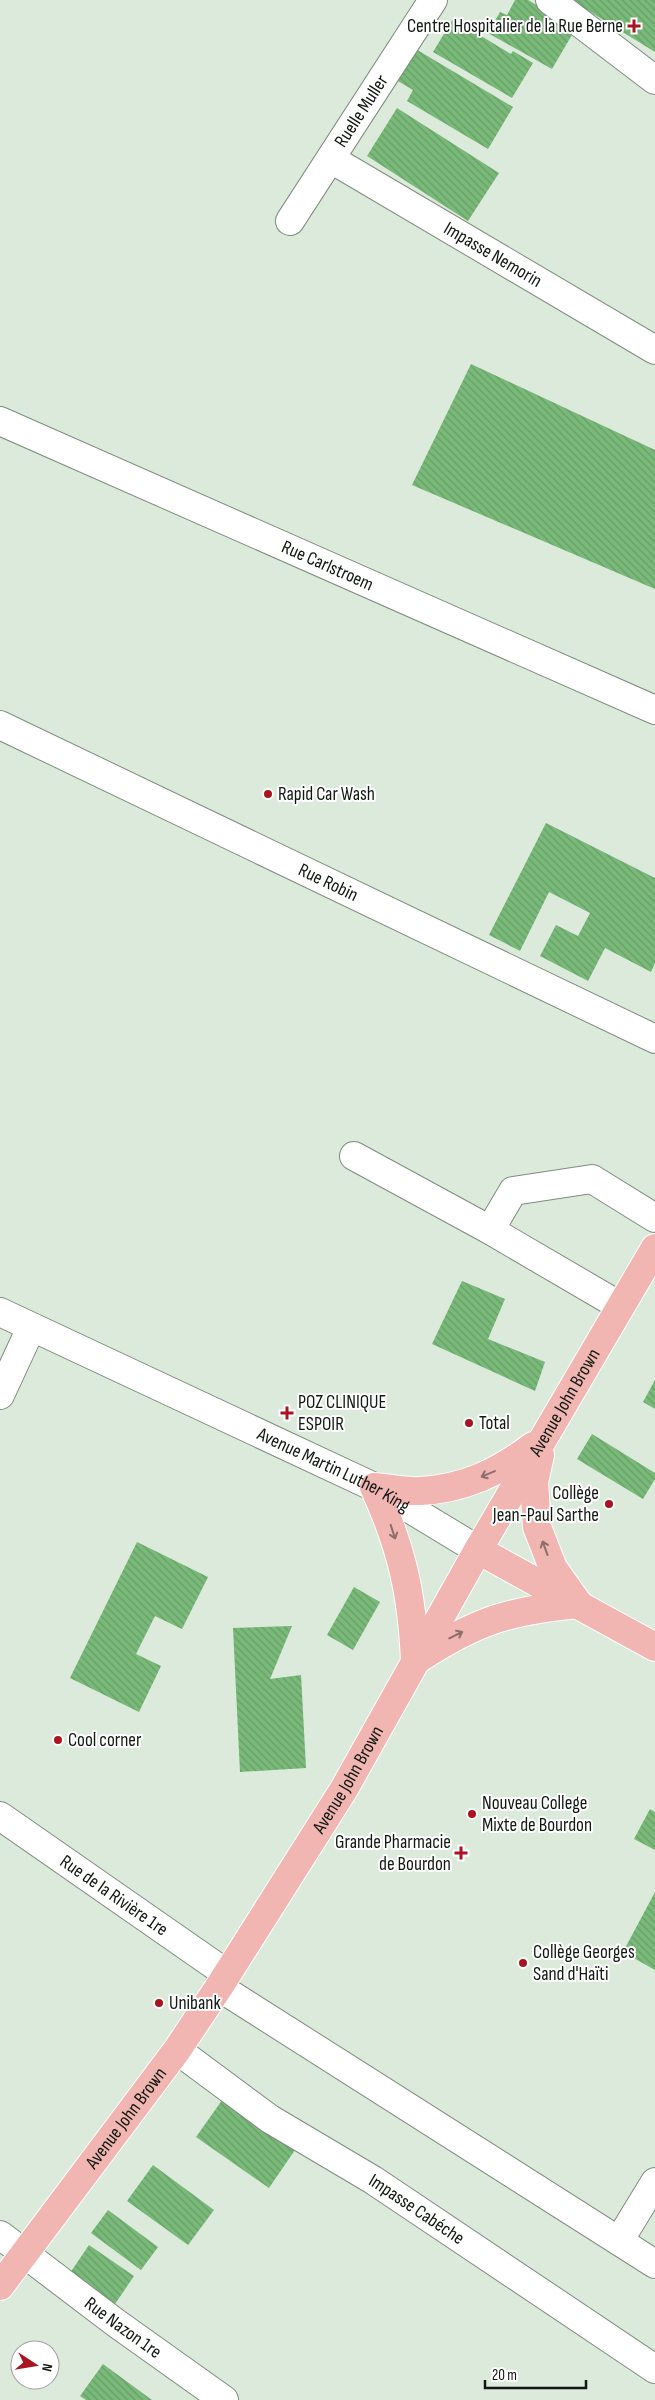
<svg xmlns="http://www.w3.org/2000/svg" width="655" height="2400" font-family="'Sofia Sans Condensed',sans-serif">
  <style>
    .building { fill: url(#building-back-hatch) }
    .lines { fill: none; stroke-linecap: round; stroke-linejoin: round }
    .minor-casing { stroke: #7f8d7f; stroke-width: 30 }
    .major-casing { stroke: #fff; stroke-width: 30 }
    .minor { stroke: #fff; stroke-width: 28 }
    .major { stroke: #f1b5b2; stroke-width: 28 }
    .oneway { stroke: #8c6e6a }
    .poi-dot { fill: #a91322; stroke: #fff; stroke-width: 2 }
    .labels { text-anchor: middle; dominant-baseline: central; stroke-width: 4; stroke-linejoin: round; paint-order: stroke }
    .poi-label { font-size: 19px; fill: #111711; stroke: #fff; text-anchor: start }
    .street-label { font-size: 19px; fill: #111711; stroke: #fff }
  </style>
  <defs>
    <pattern id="building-back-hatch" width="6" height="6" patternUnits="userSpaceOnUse" patternTransform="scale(1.25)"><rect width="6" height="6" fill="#79b979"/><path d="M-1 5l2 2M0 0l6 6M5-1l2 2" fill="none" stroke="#689e68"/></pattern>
  </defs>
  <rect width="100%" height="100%" fill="#dbeada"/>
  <g class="building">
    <path d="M515 0H528L576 28 552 69 488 33 500 12 507 15Z"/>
    <path d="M571 0H655V52Z"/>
    <path d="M453 19 511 54 513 51 533 63 512 98 433 52Z"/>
    <path d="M409 45 513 107 488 149 407 101 413 90 391 77Z"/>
    <path d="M397 108 499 173 468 221 367 156Z"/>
    <path d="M471 364 655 450V589L412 485Z"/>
    <path d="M546 823 655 878V963L651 972 605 948 588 981 540 956 556 925 578 936 590 913 549 892 520 951 489 935Z"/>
    <path d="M462 1281 505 1299 488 1339 545 1362 535 1391 432 1344Z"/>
    <path d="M655 1380V1409L643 1402Z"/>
    <path d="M592 1434 655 1473V1479L643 1499 577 1459Z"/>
    <path d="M137 1542 208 1577 182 1629 155 1616 136 1654 161 1666 139 1712 70 1678Z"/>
    <path d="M354 1587 380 1602 353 1650 327 1635Z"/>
    <path d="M292 1626 270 1679 301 1675 306 1768 240 1772 233 1628Z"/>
    <path d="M650 1809 655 1812V1850L634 1839Z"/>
    <path d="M655 1892V1970L623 1952Z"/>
    <path d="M225 2096 297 2147 269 2188 196 2137Z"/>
    <path d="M153 2165 214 2210 188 2245 127 2201Z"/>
    <path d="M108 2210 158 2247 141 2270 91 2233Z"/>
    <path d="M89 2245 134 2276 115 2304 70 2273Z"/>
    <path d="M103 2364 152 2400H86L80 2396Z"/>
  </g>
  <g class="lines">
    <defs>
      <g id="minor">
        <path d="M550 0 655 80"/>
        <path id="s1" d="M331 159 655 350"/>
        <path id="s2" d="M290 221 433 0"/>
        <path id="s3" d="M0 421 655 710"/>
        <path id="s4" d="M0 725 655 1039"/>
        <path d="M354 1156 490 1230 620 1306"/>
        <path d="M490 1230 513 1191 592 1179 655 1218"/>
        <path id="s5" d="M0 1312 374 1487 478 1550"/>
        <path d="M0 1395 31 1328"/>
        <path id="s6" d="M0 1816 227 1974"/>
        <path d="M219 1987 655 2264"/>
        <path id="s7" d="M177 2050 270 2119 373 2180 655 2369"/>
        <path id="s8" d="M0 2235 116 2323 224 2400"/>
        <path d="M619 2241 655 2182"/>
      </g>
      <g id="major">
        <path d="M540 1455 534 1482 537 1527 553 1568 575 1599"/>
        <path d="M478 1550 655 1647"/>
        <path d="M418 1659C476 1621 510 1610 579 1604"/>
        <path d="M415 1661C412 1593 402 1549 374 1487 389 1488 405 1492 420 1491 464 1489 499 1472 533 1446"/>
        <path id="s9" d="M0 2286 177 2050 219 1987 344 1789 478 1550 655 1248"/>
      </g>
    </defs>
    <use href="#minor" class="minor-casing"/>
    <use href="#major" class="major-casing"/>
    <use href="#minor" class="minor"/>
    <use href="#major" class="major"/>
  </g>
  <defs><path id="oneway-shaft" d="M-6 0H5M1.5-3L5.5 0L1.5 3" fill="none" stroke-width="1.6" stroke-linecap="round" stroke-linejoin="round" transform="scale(1.25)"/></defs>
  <g class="oneway">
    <use href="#oneway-shaft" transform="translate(488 1474) rotate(157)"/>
    <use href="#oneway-shaft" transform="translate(393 1532) rotate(72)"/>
    <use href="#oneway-shaft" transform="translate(545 1548) rotate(-110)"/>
    <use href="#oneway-shaft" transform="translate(456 1635) rotate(-26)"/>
  </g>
  <g class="poi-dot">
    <path d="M631.5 18.5h5v5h5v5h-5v5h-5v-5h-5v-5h5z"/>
    <circle cx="268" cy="794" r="5"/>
    <path d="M284.5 1405.5h5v5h5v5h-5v5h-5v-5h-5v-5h5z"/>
    <circle cx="469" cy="1423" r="5"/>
    <circle cx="609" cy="1504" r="5"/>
    <circle cx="58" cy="1740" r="5"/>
    <circle cx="472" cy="1814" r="5"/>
    <path d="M458.5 1845.5h5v5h5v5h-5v5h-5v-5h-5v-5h5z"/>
    <circle cx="523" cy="1963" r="5"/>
    <circle cx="159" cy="2003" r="5"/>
  </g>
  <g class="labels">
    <g class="poi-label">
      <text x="623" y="26" text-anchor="end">Centre Hospitalier de la Rue Berne</text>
      <text x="278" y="794">Rapid Car Wash</text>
      <text x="298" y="1402">POZ CLINIQUE<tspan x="298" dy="22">ESPOIR</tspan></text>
      <text x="479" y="1423">Total</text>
      <text x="599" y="1493" text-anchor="end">Collège<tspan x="599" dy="22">Jean-Paul Sarthe</tspan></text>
      <text x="68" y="1740">Cool corner</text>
      <text x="482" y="1803">Nouveau College<tspan x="482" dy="22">Mixte de Bourdon</tspan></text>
      <text x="451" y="1842" text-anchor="end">Grande Pharmacie<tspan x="451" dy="22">de Bourdon</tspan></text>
      <text x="533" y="1952">Collège Georges<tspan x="533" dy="22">Sand d'Haïti</tspan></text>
      <text x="169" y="2003">Unibank</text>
    </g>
    <g class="street-label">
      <text stroke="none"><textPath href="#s2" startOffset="131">Ruelle Muller</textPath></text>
      <text stroke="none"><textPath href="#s1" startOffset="188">Impasse Nemorin</textPath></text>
      <text stroke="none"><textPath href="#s3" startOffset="358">Rue Carlstroem</textPath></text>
      <text stroke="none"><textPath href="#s4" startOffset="364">Rue Robin</textPath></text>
      <text stroke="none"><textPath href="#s9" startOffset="1050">Avenue John Brown</textPath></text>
      <text stroke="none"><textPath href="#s5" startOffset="369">Avenue Martin Luther King</textPath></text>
      <text stroke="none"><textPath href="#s9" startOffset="615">Avenue John Brown</textPath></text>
      <text stroke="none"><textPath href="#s6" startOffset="139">Rue de la Rivière 1re</textPath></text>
      <text stroke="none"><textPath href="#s9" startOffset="210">Avenue John Brown</textPath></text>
      <text stroke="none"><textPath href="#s7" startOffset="288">Impasse Cabéche</textPath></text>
      <text stroke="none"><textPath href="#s8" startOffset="154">Rue Nazon 1re</textPath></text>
    </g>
  </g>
  <g transform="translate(35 2365) rotate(102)"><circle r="24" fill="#ffffff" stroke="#a0a2a0"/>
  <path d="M0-4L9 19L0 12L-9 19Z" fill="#a91322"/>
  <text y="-8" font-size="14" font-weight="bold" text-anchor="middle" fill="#111711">N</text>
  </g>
  <path d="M485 2380v8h101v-8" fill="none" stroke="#111711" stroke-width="2.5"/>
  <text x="492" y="2380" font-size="15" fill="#111711" stroke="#ffffff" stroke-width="4" paint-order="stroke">20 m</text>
</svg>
